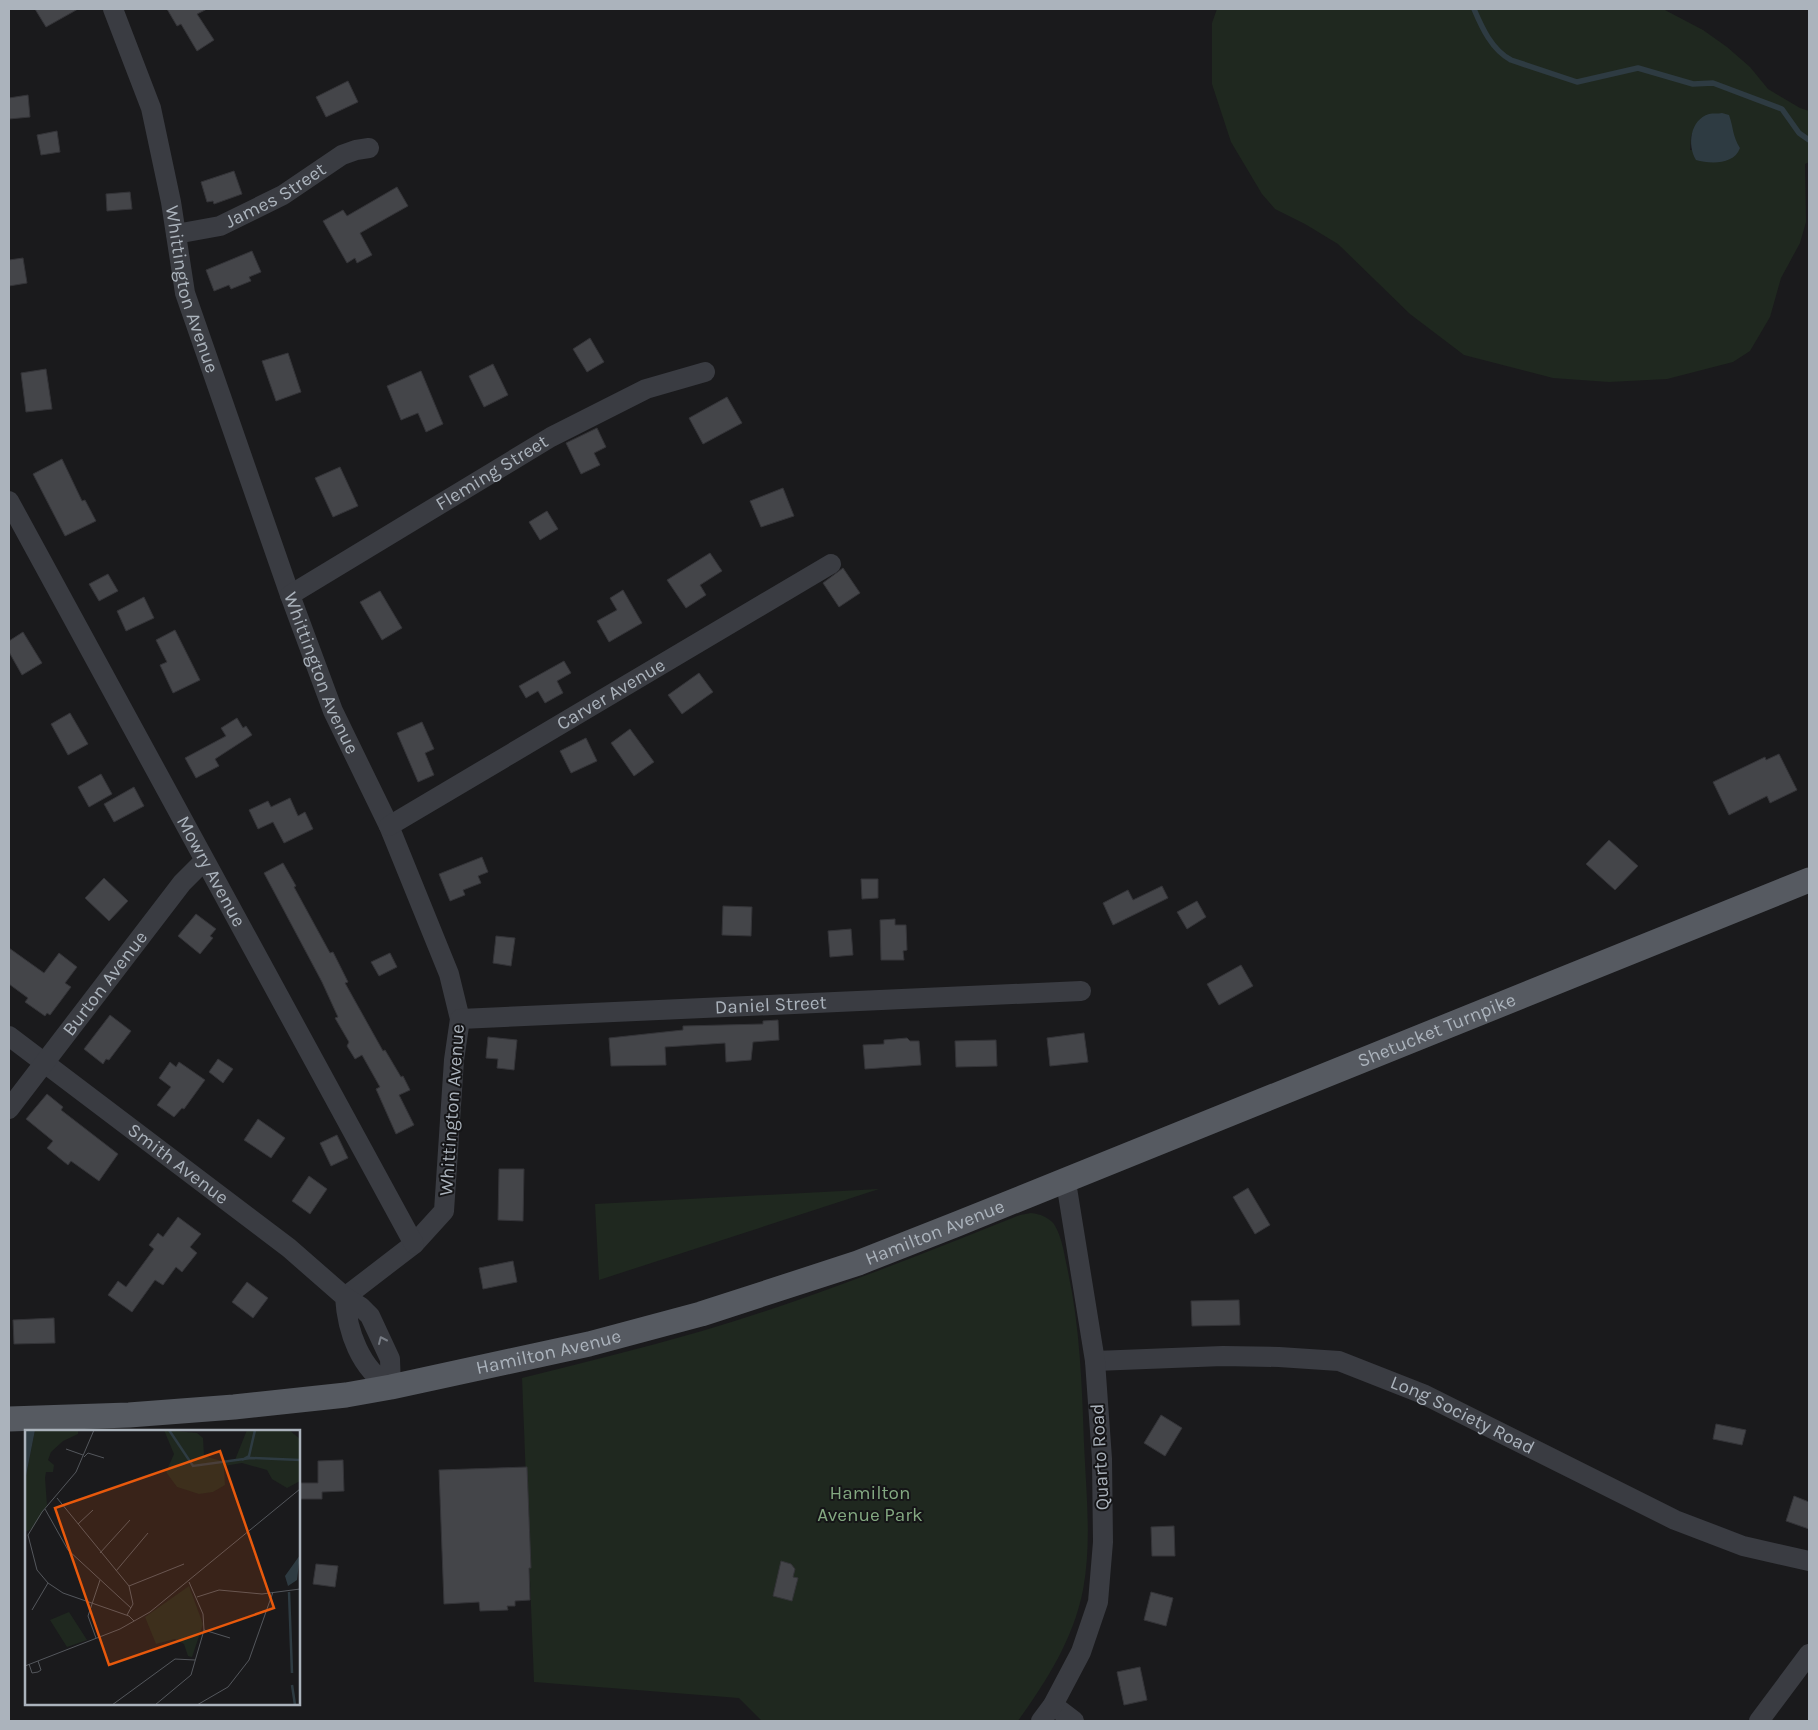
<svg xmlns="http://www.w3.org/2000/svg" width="1818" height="1730" font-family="Karla,sans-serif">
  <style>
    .green { fill: #1f281f; fill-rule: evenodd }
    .water { fill: #2e3b42 }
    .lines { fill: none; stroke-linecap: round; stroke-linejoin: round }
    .stream { stroke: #2e3b42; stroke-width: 5.5 }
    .building { fill: #444549; stroke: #343438 }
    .minor { stroke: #3a3c42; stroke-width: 20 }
    .major { stroke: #565a61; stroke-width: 25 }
    .oneway { stroke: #787d85 }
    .labels { text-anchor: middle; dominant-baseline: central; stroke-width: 4; stroke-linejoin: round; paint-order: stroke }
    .street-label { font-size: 19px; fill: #abb3bc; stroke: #151517 }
    .park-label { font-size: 19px; fill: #83a881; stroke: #151517 }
    .inset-river { fill: none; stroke: #2e3b42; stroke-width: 2.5 }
    .inset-road { fill: none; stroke: #54575c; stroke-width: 1 }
    .view { fill: #e8590c; fill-opacity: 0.15; stroke: #e8590c; stroke-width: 2.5 }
    .inset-edge { fill: none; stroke: #abb3bc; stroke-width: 2.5 }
  </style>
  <rect width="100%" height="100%" fill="#1a1a1c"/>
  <g class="green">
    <path d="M1217 9H1663L1703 30 1727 47 1750 67 1768 89 1800 108 1809 111V162L1805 164 1806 222 1800 243 1781 278 1770 317 1750 351 1733 362 1667 379 1609 382 1553 378 1464 355 1410 314 1338 244 1305 224 1275 209 1262 194 1231 142 1212 84V23ZM1699 122 1732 125V136L1740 148 1690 150 1691 136Z"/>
    <path d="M879 1189 599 1280 595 1204Z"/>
    <path d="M1031 1213C1040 1214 1048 1217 1054 1224 1062 1237 1064 1253 1067 1267 1080 1325 1082 1384 1084 1443 1086 1492 1092 1542 1083 1590 1073 1640 1047 1680 1018 1721H762L739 1698 534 1682 522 1378C582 1363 643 1348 702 1331 810 1299 915 1257 1020 1215Z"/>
  </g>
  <path class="water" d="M1722 113 1729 115C1734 129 1732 135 1740 148 1734 165 1710 164 1696 160 1687 145 1690 120 1709 114 1713 113 1718 114 1722 113Z"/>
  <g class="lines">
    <path class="stream" d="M1474 9C1482 28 1492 50 1511 60L1577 82 1638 68 1693 84 1713 83 1782 109 1799 133 1809 140"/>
  </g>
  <g class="building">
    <path d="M35 9H78L46 27Z"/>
    <path d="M167 9H207L197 14 214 40 197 51 181 24 177 26Z"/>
    <path d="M348 81 358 102 326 117 316 97Z"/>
    <path d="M28 95 30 117 9 119V98Z"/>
    <path d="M57 131 60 152 41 155 37 135Z"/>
    <path d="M234 171 242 194 214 204 213 201 207 202 201 182Z"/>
    <path d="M397 187 408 206 360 233 372 255 357 263 355 258 347 263 323 221 343 210 347 216Z"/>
    <path d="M130 192 132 209 107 211 106 194Z"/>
    <path d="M252 251 261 272 249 277 251 281 231 289 229 285 214 291 206 270Z"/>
    <path d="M23 258 27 283 9 286V260Z"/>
    <path d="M590 338 604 362 587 372 573 349Z"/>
    <path d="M288 353 301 392 276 401 262 361Z"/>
    <path d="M493 364 508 395 484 407 469 376Z"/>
    <path d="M46 369 52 409 26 412 21 373Z"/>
    <path d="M421 371 443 424 426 432 418 413 401 420 387 386Z"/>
    <path d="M727 397 742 423 703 444 689 418Z"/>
    <path d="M597 428 606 447 594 453 600 465 581 474 566 443Z"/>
    <path d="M62 459 82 501 85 500 96 521 65 536 33 474Z"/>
    <path d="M340 467 358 506 333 517 315 478Z"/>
    <path d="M783 488 794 516 761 527 750 501Z"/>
    <path d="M547 511 558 529 540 540 529 522Z"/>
    <path d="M710 553 722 571 700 585 706 595 686 608 667 580Z"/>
    <path d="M843 568 860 593 839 607 823 583Z"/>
    <path d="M108 574 118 591 99 601 89 584Z"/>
    <path d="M623 590 642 623 609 642 597 621 617 610 610 598Z"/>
    <path d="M380 591 402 628 382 640 360 602Z"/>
    <path d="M144 597 154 618 126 631 117 611Z"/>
    <path d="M175 630 200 680 173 693 160 665 167 662 156 640Z"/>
    <path d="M23 632 42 663 22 675 9 652V641Z"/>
    <path d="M564 661 571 673 557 681 563 693 545 703 538 691 526 698 519 686Z"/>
    <path d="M699 673 713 692 682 714 668 695Z"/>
    <path d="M70 713 88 744 68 755 51 724Z"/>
    <path d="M237 718 243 728 246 726 252 735 215 759 219 766 196 778 185 758 226 736 221 728Z"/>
    <path d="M422 722 434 749 425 753 434 775 418 782 397 733Z"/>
    <path d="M630 729 654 762 634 776 611 743Z"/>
    <path d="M586 738 597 761 571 773 560 751Z"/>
    <path d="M1779 754 1797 790 1770 803 1767 796 1729 815 1713 782 1765 757 1766 760Z"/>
    <path d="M101 774 112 794 89 807 78 787Z"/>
    <path d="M134 787 144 806 114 822 104 804Z"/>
    <path d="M290 798 298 816 305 812 313 829 284 843 273 822 258 829 249 810 268 801 271 807Z"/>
    <path d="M1609 840 1638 866 1615 890 1586 864Z"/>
    <path d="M482 857 488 872 478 876 481 883 463 890 465 895 450 901 439 874Z"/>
    <path d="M283 863 296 886 294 887 330 953 333 952 348 982 345 983 383 1051 385 1050 401 1077 403 1076 410 1090 399 1095 414 1125 396 1134 376 1089 380 1087 362 1055 355 1059 347 1046 349 1042 335 1018 338 1017 322 982 264 873Z"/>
    <path d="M104 878 128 901 109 921 85 898Z"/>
    <path d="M861 879H878V898L862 899Z"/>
    <path d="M1162 886 1168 898 1113 925 1103 903 1128 890 1133 900Z"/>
    <path d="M1197 901 1206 917 1187 929 1177 912Z"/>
    <path d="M723 906 752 907 751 936 722 935Z"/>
    <path d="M196 914 216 929 210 936 213 938 200 954 178 936Z"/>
    <path d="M895 919V925H906L907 950 903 951 904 960H881L880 920Z"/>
    <path d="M851 929 853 955 830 957 828 931Z"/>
    <path d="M496 936 515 938 511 966 493 963Z"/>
    <path d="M9 948 44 973 59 953 77 967 65 983 71 987 50 1015 47 1013 45 1016 25 1002 28 998 9 984Z"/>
    <path d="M390 953 397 967 379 976 371 962Z"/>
    <path d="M1241 965 1253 986 1219 1005 1207 984Z"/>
    <path d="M110 1015 131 1031 109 1060 106 1059 103 1064 84 1049Z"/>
    <path d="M778 1020 779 1040 753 1042 751 1060 726 1062 725 1043 665 1047 666 1065 611 1066 609 1038 683 1030V1026L763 1024V1021Z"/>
    <path d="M1084 1033 1088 1062 1050 1066 1047 1038Z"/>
    <path d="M488 1037 517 1040 514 1070 497 1068 498 1059 486 1058Z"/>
    <path d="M907 1038 910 1041H919L921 1065 865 1069 863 1045 884 1044V1040Z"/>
    <path d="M996 1040 997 1066 956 1067 955 1041Z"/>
    <path d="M218 1059 233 1069 223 1083 209 1072Z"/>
    <path d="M170 1062 176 1067 179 1062 205 1080 184 1109 182 1108 174 1117 157 1105 171 1087 159 1078Z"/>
    <path d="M47 1094 63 1107 61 1110 118 1154 99 1181 71 1161 68 1165 47 1148 53 1141 26 1119Z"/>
    <path d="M258 1119 285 1138 271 1158 244 1140Z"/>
    <path d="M337 1135 348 1158 331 1166 320 1143Z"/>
    <path d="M499 1169H524L523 1221 498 1220Z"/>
    <path d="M309 1176 327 1189 310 1214 292 1201Z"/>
    <path d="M1248 1188 1270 1225 1255 1234 1233 1197Z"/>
    <path d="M178 1217 201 1234 190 1247 197 1253 182 1272 176 1267 163 1285 155 1280 132 1312 108 1295 118 1281 126 1287 154 1249 149 1245 158 1233 163 1237Z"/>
    <path d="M513 1261 517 1282 483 1289 479 1268Z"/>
    <path d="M247 1282 268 1298 253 1318 232 1302Z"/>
    <path d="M1239 1300 1240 1325 1192 1326 1191 1301Z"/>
    <path d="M54 1318 55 1343 14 1344 13 1320Z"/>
    <path d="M1161 1415 1182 1428 1165 1456 1144 1443Z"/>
    <path d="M1716 1424 1746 1430 1742 1445 1713 1439Z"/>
    <path d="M343 1460 344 1491 322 1492V1499H299V1483H318V1461Z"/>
    <path d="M527 1467 531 1568H529L530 1600 515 1601V1606H507L508 1610 480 1611 479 1602 444 1604 439 1470Z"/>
    <path d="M1794 1496 1809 1502V1529L1786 1521Z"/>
    <path d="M1174 1526 1175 1556H1152L1151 1527Z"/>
    <path d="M781 1561 791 1564 795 1569 793 1577 798 1578 792 1601 773 1596Z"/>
    <path d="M316 1564 338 1566 335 1587 313 1584Z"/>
    <path d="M1151 1592 1173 1598 1166 1626 1144 1620Z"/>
    <path d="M1140 1667 1147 1700 1124 1705 1117 1672Z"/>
  </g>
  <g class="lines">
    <g class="minor">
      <path id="s1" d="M113 9 151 108 171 202 185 293 290 595 333 711 389 826 449 974 460 1019 454 1060 444 1211 414 1244 345 1297"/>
      <path id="s2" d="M176 234 220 226 283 195 342 155 356 150 369 148"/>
      <path id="s3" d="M9 501 414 1244"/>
      <path id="s4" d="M290 595 551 437 646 389 705 372"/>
      <path id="s5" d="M389 826 831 564"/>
      <path id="s6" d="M460 1019 1081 991"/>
      <path id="s7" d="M9 1036 289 1248 345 1297 361 1307 370 1316 390 1359 391 1387C360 1369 347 1331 345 1297"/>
      <path id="s8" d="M9 1109 182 883 204 861"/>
      <path id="s9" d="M1095 1361 1223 1356 1279 1357 1339 1361 1423 1394 1675 1520 1743 1546 1809 1561"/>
      <path d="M1053 1705 1074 1721"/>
      <path d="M1041 1721 1053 1705 1081 1652 1098 1602 1103 1542 1102 1459 1095 1361 1066 1182"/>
      <path d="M1759 1721 1809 1654"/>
    </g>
    <path class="major" id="s10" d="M9 1419 129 1415 234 1407 346 1395 391 1387 589 1344 701 1314 858 1263 957 1224 1809 880"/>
  </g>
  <defs><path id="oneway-chevron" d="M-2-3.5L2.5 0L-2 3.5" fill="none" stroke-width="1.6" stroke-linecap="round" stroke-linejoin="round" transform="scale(1.25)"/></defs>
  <use class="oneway" href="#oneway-chevron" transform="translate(382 1340) rotate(-114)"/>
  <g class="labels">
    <g class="street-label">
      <text stroke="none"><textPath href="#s2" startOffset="108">James Street</textPath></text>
      <text stroke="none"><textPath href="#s1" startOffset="292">Whittington Avenue</textPath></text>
      <text stroke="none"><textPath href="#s4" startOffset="236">Fleming Street</textPath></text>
      <text stroke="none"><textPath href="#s1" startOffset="698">Whittington Avenue</textPath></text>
      <text stroke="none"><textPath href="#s5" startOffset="258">Carver Avenue</textPath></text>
      <text stroke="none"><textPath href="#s3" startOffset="422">Mowry Avenue</textPath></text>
      <text stroke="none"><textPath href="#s8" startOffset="158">Burton Avenue</textPath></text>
      <text stroke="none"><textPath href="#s6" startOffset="311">Daniel Street</textPath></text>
      <text stroke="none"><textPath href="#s10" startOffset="1491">Shetucket Turnpike</textPath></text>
      <text transform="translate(452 1110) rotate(-86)">Whittington Avenue</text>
      <text stroke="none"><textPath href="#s7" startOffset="212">Smith Avenue</textPath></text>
      <text stroke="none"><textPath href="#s10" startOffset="950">Hamilton Avenue</textPath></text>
      <text stroke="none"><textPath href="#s10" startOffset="545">Hamilton Avenue</textPath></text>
      <text stroke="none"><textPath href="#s9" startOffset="379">Long Society Road</textPath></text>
      <text transform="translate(1100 1457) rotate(-93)">Quarto Road</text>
    </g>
    <g class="park-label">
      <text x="870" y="1493">Hamilton<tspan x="870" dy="22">Avenue Park</tspan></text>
    </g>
  </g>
  <g transform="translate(25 1430)">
    <rect width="275" height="275" fill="#1a1a1c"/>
    <path d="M10 0H53V4L38 11 26 22 23 30 29 35 28 42H21L20 48 22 75 7 99 0 102V51ZM139 0 172 3 178 8 179 26 197 31 210 30 222 0H264L275 9V51L262 58 247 49 242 40 217 33 199 36 200 55 188 62 174 64 152 57 141 42 149 24ZM164 156 178 194 167 227 163 226 159 214 150 209 131 214 120 187ZM44 182 62 210 42 217 25 190Z" fill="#1f281f"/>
    <path d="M0 0H10L0 51ZM275 125 272 150 263 156 260 146Z" fill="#2e3b42"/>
    <path class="inset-river" d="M144 0 168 36 226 28 275 30M217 30 224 26 230 0M264 162 267 243M267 255 270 275"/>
    <path class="inset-road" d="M41 19 58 25M59 27 63 23 79 28M32 68 104 156 108 174 102 185M20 79 43 120 106 178M53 94 68 80M3 105 12 140 23 153 38 163 104 186 109 191M3 105 17 82 51 42 69 0M75 123 105 90M91 141 123 103M104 156 159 134M172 167 194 160 237 164 275 159M7 180 23 153M179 200 205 208M71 208 63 186 75 150M4 234 7 243 13 242 16 240 13 231M0 236 95 199 125 182 275 59M87 275 150 229 170 230M130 275 166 245 179 200 178 184 164 152M172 275 203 257 224 230 248 162"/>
    <path class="view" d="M195 21 249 178 84 235 30 78Z"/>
    <rect width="275" height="275" class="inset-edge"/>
  </g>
  <rect width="1818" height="1730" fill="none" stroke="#abb3bc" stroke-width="20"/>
</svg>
